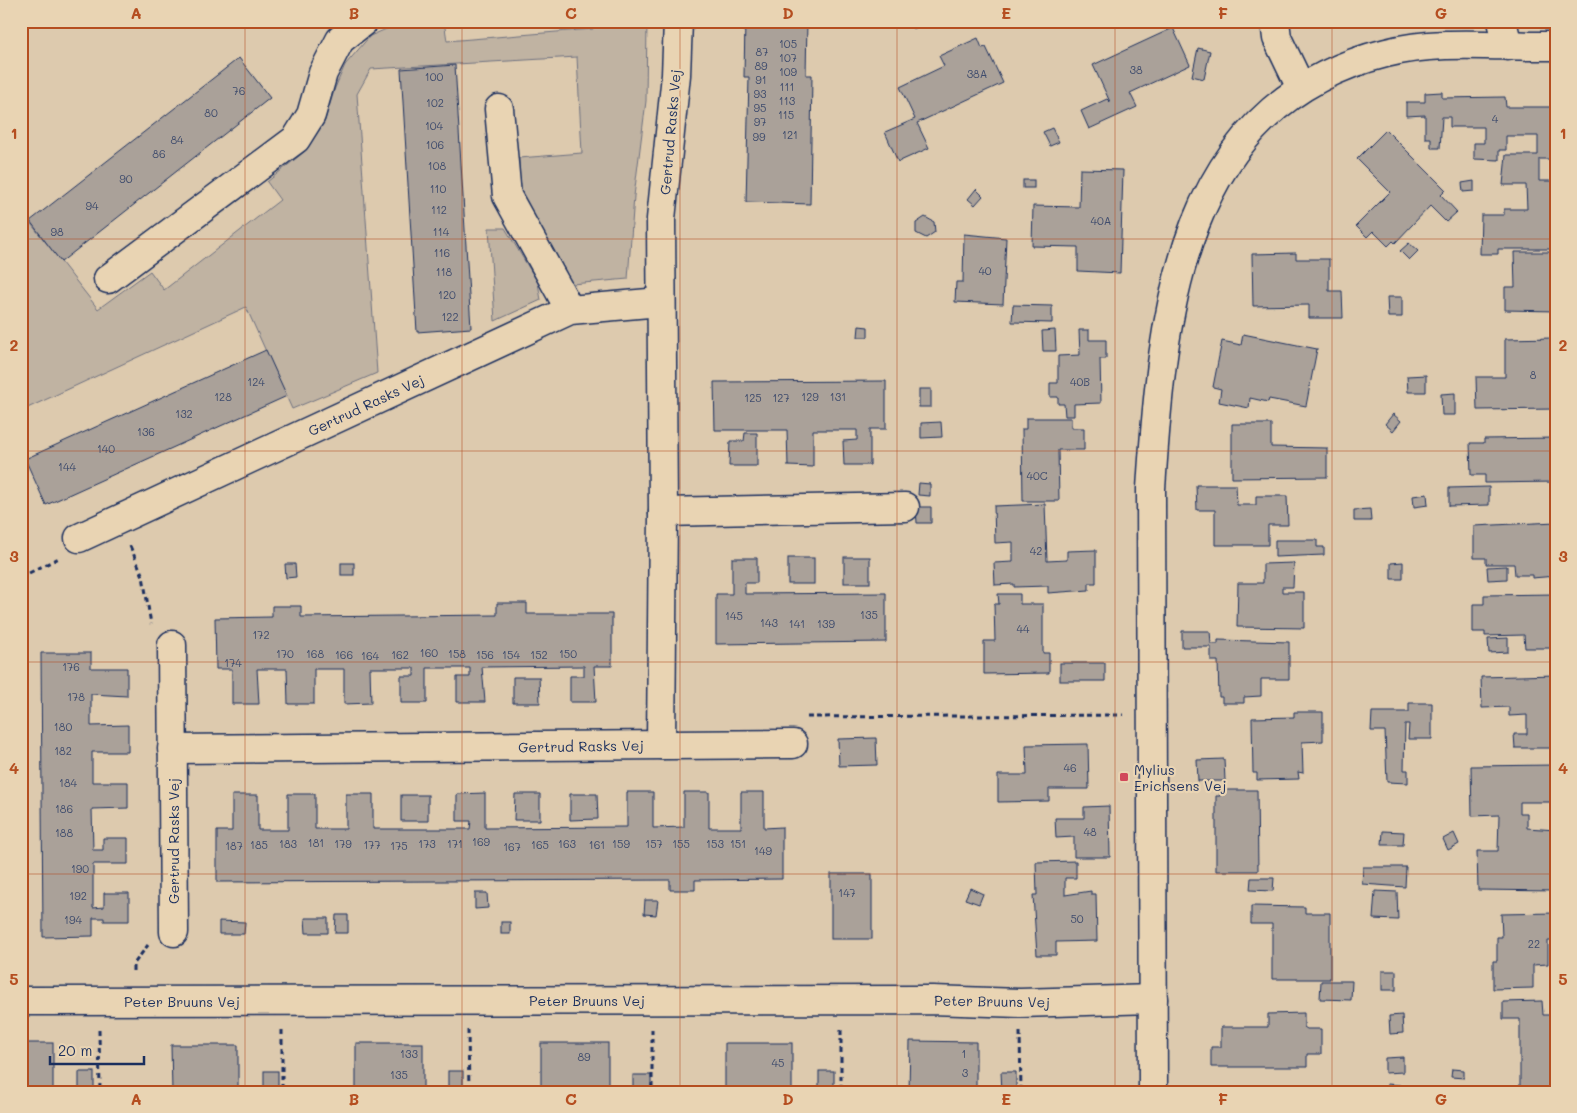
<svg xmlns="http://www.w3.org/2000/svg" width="1577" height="1113" font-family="Mali,sans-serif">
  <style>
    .green { fill: #c0b3a2; stroke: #6e7180 }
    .building { fill: #aaa199; stroke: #1b2f5e }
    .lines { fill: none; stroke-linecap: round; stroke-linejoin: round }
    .minor-casing { stroke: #1b2f5e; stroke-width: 31 }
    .path { stroke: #1b2f5e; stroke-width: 3; stroke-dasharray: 5 4; stroke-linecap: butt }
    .minor { stroke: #e9d4b3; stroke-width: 28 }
    .grid { fill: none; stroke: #b54e20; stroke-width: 1; stroke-opacity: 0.55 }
    .poi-dot { fill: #d1495b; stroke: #e9d4b3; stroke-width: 2 }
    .labels { text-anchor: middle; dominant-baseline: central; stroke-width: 4.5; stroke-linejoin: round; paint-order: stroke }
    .number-label { font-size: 11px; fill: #3f4c6d }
    .street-label { font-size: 14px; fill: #1b2f5e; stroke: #e9d4b3 }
    .poi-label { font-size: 14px; fill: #1b2f5e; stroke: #e9d4b3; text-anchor: start }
    .neatline { fill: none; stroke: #b54e20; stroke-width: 2 }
    .grid-label { font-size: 16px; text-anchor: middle; font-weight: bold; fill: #b54e20 }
  </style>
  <rect width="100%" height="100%" fill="#ddcaae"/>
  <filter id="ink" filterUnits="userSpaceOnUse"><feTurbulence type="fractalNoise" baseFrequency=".02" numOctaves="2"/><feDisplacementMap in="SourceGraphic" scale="10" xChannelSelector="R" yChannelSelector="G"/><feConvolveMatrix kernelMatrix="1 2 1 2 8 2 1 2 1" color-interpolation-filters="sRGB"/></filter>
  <g filter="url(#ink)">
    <g class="green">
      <path d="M405 21H444L447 41 593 29 592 21H647L646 101 634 196 628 279 572 284 520 194 519 158 582 153 577 57 371 69 357 94 377 373 292 409 246 307 21 411V211L98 309 150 271 164 290 280 200 267 182 304 152 324 123 335 88 345 65 370 36Z"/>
      <path d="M489 228H505L538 283 541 300 495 321Z"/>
    </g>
    <g class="building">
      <path d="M745 21H807L806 75H812L810 204 746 202 749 77H744Z"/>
      <path d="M909 21H931L913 29Z"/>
      <path d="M1173 28 1190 65 1130 93 1137 107 1089 129 1081 111 1107 99 1110 102 1093 65Z"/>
      <path d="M978 38 982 48 986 47 1003 83 917 123 929 148 898 162 885 132 915 119 900 87 944 66 939 56Z"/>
      <path d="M1198 48 1210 51 1204 79 1192 76Z"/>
      <path d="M239 58 270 98 61 262 30 221Z"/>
      <path d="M455 65 471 328 417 332 401 69Z"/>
      <path d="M1442 92V98L1505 97 1506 107H1556V159H1539V181H1556V249H1498V254H1480L1481 215H1504V209H1527L1526 185H1503L1506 155H1538V136H1506V150H1499V160L1474 159V143H1484V127H1450V117H1442L1440 148H1431V138H1425V115L1406 116V102H1425V93Z"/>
      <path d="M1052 128 1059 142 1050 146 1043 132Z"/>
      <path d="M1386 130 1446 190 1441 195 1457 212 1446 222 1430 206 1395 243 1393 241 1388 246 1373 231 1367 237 1356 226 1390 192 1357 159Z"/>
      <path d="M1080 169 1123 170 1120 273 1078 271V247L1032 246 1033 206 1079 207Z"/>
      <rect x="1023" y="180" width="11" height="8"/>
      <path d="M1474 181V191L1463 192 1462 183Z"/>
      <path d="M976 189 983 196 975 205 968 199Z"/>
      <path d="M925 217 934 222 935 232 926 238 916 233V223Z"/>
      <path d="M964 234 1006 238 1003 304 955 302 956 282H963Z"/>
      <path d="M1409 243 1418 251 1409 260 1400 251Z"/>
      <path d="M1514 252H1556V311L1505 310V287H1515Z"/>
      <path d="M1296 253V259H1329V291H1342L1343 318H1309V305L1253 306 1252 254Z"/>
      <path d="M1387 297H1402V317H1388Z"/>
      <path d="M1013 305 1052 306V323L1012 322Z"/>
      <path d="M859 326 868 327V337H858Z"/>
      <path d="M1055 330 1056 351H1043L1042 331Z"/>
      <path d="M1079 330H1089V340H1106V359H1100L1101 403 1074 404V416H1065L1064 404H1058V397H1050V383H1058V356L1080 355Z"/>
      <path d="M1243 334 1317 349 1306 406 1269 399 1268 402 1250 398 1249 408 1219 402 1221 389 1213 387 1222 341 1241 345Z"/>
      <path d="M1553 338 1555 409 1477 410 1476 377H1505V339Z"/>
      <path d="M266 350 287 396 46 505 25 459Z"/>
      <path d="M1426 375V392H1408L1407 376Z"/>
      <path d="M886 381V429H870V465H844L843 441 857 440V430H813V467L788 466 787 430H715L714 382Z"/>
      <rect x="919" y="389" width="12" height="18"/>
      <path d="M1455 393V415H1442L1441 394Z"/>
      <path d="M1393 414 1401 421 1393 431 1385 424Z"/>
      <path d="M1026 418H1071V428H1084V450H1058L1059 501H1023L1022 429H1026Z"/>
      <path d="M941 422 942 437 921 438V423Z"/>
      <path d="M1232 424H1271V447L1327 448V477L1232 478Z"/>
      <path d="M745 433H757V466H729L730 441H744Z"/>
      <path d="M1556 438V482L1485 483V475H1471L1470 443H1484V439Z"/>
      <path d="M919 483 930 484V496L918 495Z"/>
      <path d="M1196 485H1236L1237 505H1256V496H1287L1288 525H1268V545H1215V510H1197Z"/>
      <path d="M1489 487V505L1449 506V488Z"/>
      <path d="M1427 494 1428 505 1414 507 1413 496Z"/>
      <path d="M1045 504 1047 561 1067 560V551L1096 550V583H1089V590L1048 593V586L1014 587V584L995 585 994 563 1013 562V542L995 543 994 506Z"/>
      <path d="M916 507H931V523H917Z"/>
      <path d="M1370 509 1371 521H1354V510Z"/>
      <path d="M1556 522V576L1532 578V575H1515L1514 564H1486V558H1474V526Z"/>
      <path d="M1275 540H1317V547H1324V555L1275 557Z"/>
      <rect x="844" y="557" width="26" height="26"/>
      <path d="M732 558H757V583H745V594L886 593V642L716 644V594H732Z"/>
      <rect x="788" y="558" width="26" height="26"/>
      <path d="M1403 562V579H1391V563Z"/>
      <rect x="341" y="563" width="13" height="12"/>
      <path d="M1294 563 1293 587H1282V592H1304V628L1237 627 1238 583H1263V564Z"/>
      <path d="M285 564H295L296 577 286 578Z"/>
      <path d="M1507 566V579L1488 580 1487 567Z"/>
      <path d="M998 594H1020V604H1043V653H1049V673L984 674V641H995L994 604H999Z"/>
      <path d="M1556 594V648H1525L1524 635 1485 636V632H1473V604H1484V595Z"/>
      <path d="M497 603H527V614H612V666H594L596 702H570V676H584V666L482 667 485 702H457V677H470V668H427V703H401V676H414V668H370L371 703 344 704V669H314V704H288L287 669H257L259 704H232V669H216L215 618 272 617V606H301V617L497 615Z"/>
      <path d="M1182 631H1210L1211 644H1218V640L1289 642V679H1261V696L1244 697V703H1222V697H1219L1218 661H1211V647H1182Z"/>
      <path d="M1508 638V652L1489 653 1488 639Z"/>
      <path d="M41 653H91V668H127V696L91 694V726L128 725V752H92V782H128V808L92 809 93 850H103V838H128V864H93V908L104 907V893H129V921H104V918H93V936L43 937Z"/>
      <rect x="1060" y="663" width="45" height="18"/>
      <path d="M1556 675V748H1515L1514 734H1527V715L1509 716V707L1482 708 1481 677Z"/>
      <path d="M513 677H539L540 703H513Z"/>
      <path d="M1409 703H1432V739H1408L1409 724H1405L1404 770H1408V783L1387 782 1385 731H1371L1372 712H1409Z"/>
      <path d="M1294 712H1323V741L1302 742 1303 773 1298 772 1299 779 1257 780V773H1253L1252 718 1294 717Z"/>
      <path d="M876 738 877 765 839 766 838 739Z"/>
      <path d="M1088 744 1089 789H1049V801L998 802V775H1027L1026 745Z"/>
      <path d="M1224 759 1225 781H1198L1197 760Z"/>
      <path d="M1556 765V802H1520V813H1527V828L1556 830V891L1478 890 1477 851H1498L1499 815 1472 816 1471 766Z"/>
      <path d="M1220 790H1257L1258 871H1216V796H1220Z"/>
      <path d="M627 792H653V828L684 827V792H709V828H741V792H764V828L782 827V879L695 880V890H670V880L217 882V831H232V795H258V830H288V794H315V829H346V794H373V829H470L471 821H457V794L485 793V828L627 827Z"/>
      <path d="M515 794H540V820H514Z"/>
      <path d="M570 794H597L598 819 570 820Z"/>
      <rect x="401" y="795" width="27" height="26"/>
      <path d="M1109 806 1110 857H1074V837L1056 838 1055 818H1084V807Z"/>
      <path d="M1383 831 1404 832 1403 845H1382Z"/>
      <path d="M1454 833 1459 844 1448 850 1443 839Z"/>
      <path d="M1076 861V878H1065V895L1091 891V894H1096L1097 941 1056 942V955H1037L1033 895H1037L1036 862Z"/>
      <path d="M1363 867H1406L1405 887 1362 884Z"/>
      <rect x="831" y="874" width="41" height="65"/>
      <path d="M1251 878H1274L1273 891 1250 890Z"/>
      <path d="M970 888 983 894 979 904 965 899Z"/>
      <path d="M1375 891 1397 892 1398 920 1373 919Z"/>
      <path d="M475 893H487L488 908 475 909Z"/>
      <path d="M645 900H658L656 915 644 914Z"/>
      <path d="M1251 906 1305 907V913H1330V979H1272V924H1251Z"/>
      <path d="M1556 913V941H1548V964L1533 965V988L1493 989V961H1497V937H1502L1501 914Z"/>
      <path d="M336 915H348V933H335Z"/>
      <path d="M305 918H328V933H306Z"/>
      <path d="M219 921 245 922 244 934H219Z"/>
      <rect x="501" y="922" width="9" height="12"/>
      <rect x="1382" y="971" width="14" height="19"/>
      <path d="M1321 981H1352L1351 1000 1320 999Z"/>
      <path d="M1542 1001 1543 1015H1556V1090H1520V1019H1503V1002Z"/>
      <path d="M1304 1013V1027L1307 1029H1321V1054H1307V1067H1211V1047H1221V1027H1268V1014Z"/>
      <path d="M1402 1015 1403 1033 1390 1034 1389 1016Z"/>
      <path d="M910 1041 976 1042V1092H909Z"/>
      <rect x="21" y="1043" width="32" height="49"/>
      <rect x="356" y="1043" width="67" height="49"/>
      <rect x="541" y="1043" width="67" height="49"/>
      <rect x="725" y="1043" width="67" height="49"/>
      <path d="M171 1045H238V1092H172Z"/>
      <path d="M1403 1057V1072L1385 1073V1058Z"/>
      <path d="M1452 1069 1464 1070V1078L1451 1077Z"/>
      <rect x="264" y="1071" width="14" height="21"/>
      <rect x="448" y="1071" width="15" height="21"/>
      <rect x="819" y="1071" width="15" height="21"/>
      <rect x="79" y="1072" width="15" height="20"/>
      <path d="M1001 1072H1016V1092H1002Z"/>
      <rect x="633" y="1075" width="18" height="17"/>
      <path d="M1387 1084 1400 1085V1092H1387Z"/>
    </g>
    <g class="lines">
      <defs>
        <g id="minor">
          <path d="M1275 21 1277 38 1301 88"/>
          <path d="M1502 21 1508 46"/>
          <path d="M499 109 507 196 570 310"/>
          <path d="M108 279 296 139 311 115 323 73 340 40 364 21"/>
          <path d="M663 512 905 507"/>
          <path d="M79 538 570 310 660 302"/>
          <path d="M172 645 174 932"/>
          <path d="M661 745 663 512 661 219 676 75 678 21"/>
          <path d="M172 749 793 744"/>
          <path d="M21 1001 932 1000 1020 1003 1153 999"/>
          <path d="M1153 1092 1151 489C1162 312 1180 104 1386 53 1440 39 1500 47 1556 46"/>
        </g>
      </defs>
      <use href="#minor" class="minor-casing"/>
      <g class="path">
        <path d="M130 546 143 576 151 624"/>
        <path d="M21 577 59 558"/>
        <path d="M807 717 1123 715"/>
        <path d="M133 971V965L148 945"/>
        <path d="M652 1029V1092"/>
        <path d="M99 1030 100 1092"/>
        <path d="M282 1030V1092"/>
        <path d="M468 1030 469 1092"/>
        <path d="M841 1030V1092"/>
        <path d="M1020 1032 1021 1092"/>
      </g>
      <use href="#minor" class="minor"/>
    </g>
  </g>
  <path class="grid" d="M245 21V1092M462 21V1092M680 21V1092M897 21V1092M1115 21V1092M1332 21V1092M21 239H1556M21 451H1556M21 662H1556M21 874H1556"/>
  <rect class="poi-dot" x="1119" y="772" width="10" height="10" rx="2.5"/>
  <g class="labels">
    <g class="number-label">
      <text x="788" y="43">105</text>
      <text x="762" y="51">87</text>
      <text x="788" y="57">107</text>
      <text x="761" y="65">89</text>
      <text x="1136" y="69">38</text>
      <text x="788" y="71">109</text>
      <text x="977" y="73">38A</text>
      <text x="434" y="76">100</text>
      <text x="761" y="79">91</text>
      <text x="787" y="86">111</text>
      <text x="239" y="90">76</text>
      <text x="760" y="93">93</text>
      <text x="787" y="100">113</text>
      <text x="435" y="102">102</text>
      <text x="760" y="107">95</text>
      <text x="211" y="112">80</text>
      <text x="786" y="114">115</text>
      <text x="1495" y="118">4</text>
      <text x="760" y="121">97</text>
      <text x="434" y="125">104</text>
      <text x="790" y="134">121</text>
      <text x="759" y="136">99</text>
      <text x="177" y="139">84</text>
      <text x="435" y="144">106</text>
      <text x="159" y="153">86</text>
      <text x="437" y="165">108</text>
      <text x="126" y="178">90</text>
      <text x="438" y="188">110</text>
      <text x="92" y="205">94</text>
      <text x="439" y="209">112</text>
      <text x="1101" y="220">40A</text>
      <text x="57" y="231">98</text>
      <text x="441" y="231">114</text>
      <text x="442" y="252">116</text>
      <text x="985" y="270">40</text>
      <text x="444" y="271">118</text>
      <text x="447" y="294">120</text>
      <text x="450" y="316">122</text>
      <text x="1533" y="374">8</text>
      <text x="256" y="381">124</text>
      <text x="1080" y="381">40B</text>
      <text x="223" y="396">128</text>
      <text x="810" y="396">129</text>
      <text x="838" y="396">131</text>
      <text x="753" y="397">125</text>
      <text x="781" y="397">127</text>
      <text x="184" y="413">132</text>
      <text x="146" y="431">136</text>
      <text x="106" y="448">140</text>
      <text x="67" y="466">144</text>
      <text x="1037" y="475">40C</text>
      <text x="1036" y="550">42</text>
      <text x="869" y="614">135</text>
      <text x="734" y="615">145</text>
      <text x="769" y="622">143</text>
      <text x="797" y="623">141</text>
      <text x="826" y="623">139</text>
      <text x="1023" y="628">44</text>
      <text x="261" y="634">172</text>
      <text x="429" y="652">160</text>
      <text x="285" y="653">170</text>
      <text x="315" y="653">168</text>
      <text x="457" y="653">158</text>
      <text x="568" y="653">150</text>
      <text x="344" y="654">166</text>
      <text x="400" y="654">162</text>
      <text x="485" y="654">156</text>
      <text x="511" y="654">154</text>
      <text x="539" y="654">152</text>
      <text x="370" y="655">164</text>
      <text x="233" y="662">174</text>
      <text x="71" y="666">176</text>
      <text x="76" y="696">178</text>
      <text x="63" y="726">180</text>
      <text x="63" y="750">182</text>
      <text x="1070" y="767">46</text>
      <text x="68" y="782">184</text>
      <text x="64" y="808">186</text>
      <text x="1090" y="831">48</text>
      <text x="64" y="832">188</text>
      <text x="481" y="841">169</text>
      <text x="316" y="842">181</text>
      <text x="288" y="843">183</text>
      <text x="343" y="843">179</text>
      <text x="427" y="843">173</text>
      <text x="455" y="843">171</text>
      <text x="567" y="843">163</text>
      <text x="621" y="843">159</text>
      <text x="654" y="843">157</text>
      <text x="681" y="843">155</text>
      <text x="715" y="843">153</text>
      <text x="738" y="843">151</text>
      <text x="259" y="844">185</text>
      <text x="372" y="844">177</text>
      <text x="540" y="844">165</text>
      <text x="597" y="844">161</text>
      <text x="234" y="845">187</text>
      <text x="399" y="845">175</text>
      <text x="512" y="846">167</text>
      <text x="763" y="850">149</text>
      <text x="80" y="868">190</text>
      <text x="847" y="892">147</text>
      <text x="78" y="895">192</text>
      <text x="1077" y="918">50</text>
      <text x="73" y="919">194</text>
      <text x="1534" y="943">22</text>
      <text x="409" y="1053">133</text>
      <text x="964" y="1053">1</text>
      <text x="584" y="1056">89</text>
      <text x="778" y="1062">45</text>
      <text x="965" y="1072">3</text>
      <text x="399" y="1074">135</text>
    </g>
    <g class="street-label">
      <text transform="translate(670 132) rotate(-85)">Gertrud Rasks Vej</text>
      <text transform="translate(366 405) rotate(-25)">Gertrud Rasks Vej</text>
      <text transform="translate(581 746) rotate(-1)">Gertrud Rasks Vej</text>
      <text transform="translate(173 841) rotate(-90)">Gertrud Rasks Vej</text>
      <text x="587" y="1000">Peter Bruuns Vej</text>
      <text x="182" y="1001">Peter Bruuns Vej</text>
      <text transform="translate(992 1001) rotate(1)">Peter Bruuns Vej</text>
    </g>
    <g class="poi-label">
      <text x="1134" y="769">Mylius<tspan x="1134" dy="16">Erichsens Vej</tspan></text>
    </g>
  </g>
  <rect width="1577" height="1113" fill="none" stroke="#e9d4b3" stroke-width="55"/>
  <path d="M50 1056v8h94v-8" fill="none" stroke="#1b2f5e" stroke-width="2.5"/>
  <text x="58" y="1056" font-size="15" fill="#1b2f5e" stroke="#e9d4b3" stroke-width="4" paint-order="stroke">20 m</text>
  <rect x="28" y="28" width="1522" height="1058" class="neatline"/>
  <g class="grid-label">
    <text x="136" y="19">A</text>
    <text x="354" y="19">B</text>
    <text x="571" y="19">C</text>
    <text x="788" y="19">D</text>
    <text x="1006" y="19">E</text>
    <text x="1223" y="19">F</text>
    <text x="1441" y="19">G</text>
    <text x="14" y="139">1</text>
    <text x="1563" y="139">1</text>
    <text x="14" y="351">2</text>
    <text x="1563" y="351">2</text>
    <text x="14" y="562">3</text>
    <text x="1563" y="562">3</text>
    <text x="14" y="774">4</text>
    <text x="1563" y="774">4</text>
    <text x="14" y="985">5</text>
    <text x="1563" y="985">5</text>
    <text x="136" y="1105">A</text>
    <text x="354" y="1105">B</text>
    <text x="571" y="1105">C</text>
    <text x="788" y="1105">D</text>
    <text x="1006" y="1105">E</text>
    <text x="1223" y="1105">F</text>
    <text x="1441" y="1105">G</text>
  </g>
</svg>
